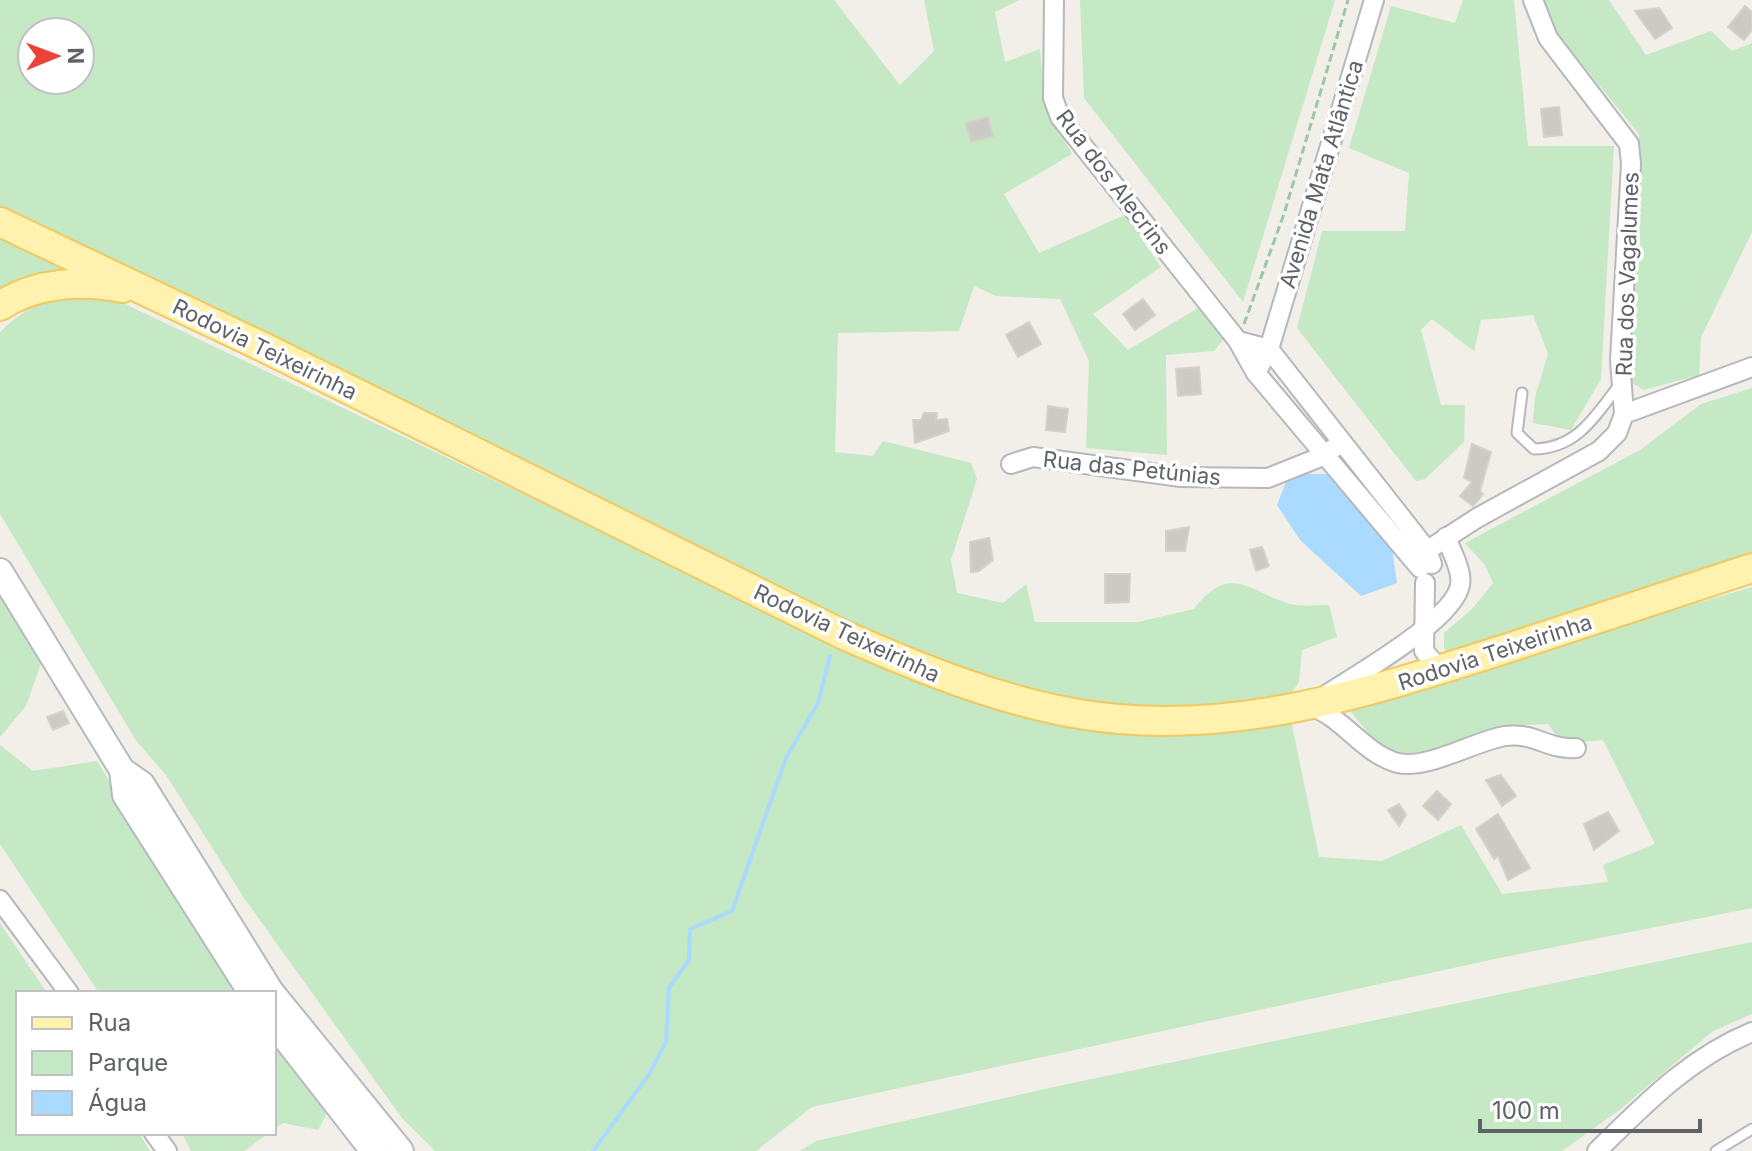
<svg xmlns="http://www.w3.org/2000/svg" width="1752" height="1151" font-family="Inter,sans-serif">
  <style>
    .green { fill: #c5e8c5; fill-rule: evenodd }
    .water { fill: #aadaff }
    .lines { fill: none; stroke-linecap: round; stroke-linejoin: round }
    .stream { stroke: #aadaff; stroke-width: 4 }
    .building { fill: #cccac5; stroke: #d6d1c6; stroke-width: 2 }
    .service-casing { stroke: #b5b8bc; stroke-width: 13 }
    .minor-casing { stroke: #b5b8bc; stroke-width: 22 }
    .secondary-casing { stroke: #b6babf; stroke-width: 28 }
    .primary-casing { stroke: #f2c960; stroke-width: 32 }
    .path { stroke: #9cc7a9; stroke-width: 3; stroke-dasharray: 8 4; stroke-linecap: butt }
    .service { stroke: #fff; stroke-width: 9 }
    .minor { stroke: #fff; stroke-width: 18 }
    .secondary { stroke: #fff; stroke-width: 24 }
    .primary { stroke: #fff2af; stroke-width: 28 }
    .labels { text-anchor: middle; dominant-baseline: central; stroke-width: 7; stroke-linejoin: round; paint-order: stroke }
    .street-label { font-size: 22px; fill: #5f6368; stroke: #fff }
  </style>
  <rect width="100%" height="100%" fill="#f1efe8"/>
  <g class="green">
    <path d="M0 0H834L900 85 934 51 924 0H1019L995 12 1005 62 1040 49 1045 105 1072 154 1004 194 1039 253 1125 215 1161 267 1093 314 1128 350 1198 308 1223 340 1214 351 1166 355 1167 455 1086 448 1089 361 1060 299 996 296 974 286 959 331 838 333 835 452 873 456 883 441 971 463 977 479 951 560 957 593 1003 603 1026 584 1035 622H1138L1194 609C1231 561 1250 593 1290 604 1302 607 1317 605 1329 605L1337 637 1302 650 1299 682 1288 698C1221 703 1147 715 1080 702 1002 687 926 655 854 624L0 207ZM32 32H80V80H32Z"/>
    <path d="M1080 0H1335L1243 302 1084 98Z"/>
    <path d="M1463 0H1514L1528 146H1614L1601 379 1571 430 1533 423 1535 397 1548 354 1533 315 1481 320 1474 351 1432 319 1421 330 1441 405H1465L1464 442 1425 479 1416 481 1297 328 1322 231H1405L1409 173 1349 148 1391 6 1455 23Z"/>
    <path d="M1539 0H1609L1646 55 1711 31 1732 51 1752 43V232L1701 337 1699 375 1644 390 1631 382 1639 134 1540 13Z"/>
    <path d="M0 232 80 270 50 272 0 288Z"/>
    <path d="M102 293 833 642 1020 709 1291 720 1319 857 1382 861 1461 825 1502 894 1608 882 1603 865 1655 844 1603 740 1562 744 1548 724 1513 726 1414 756 1378 745 1347 707 1752 587V908L1504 957 812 1107 756 1151H435L402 1118 244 898 166 775 137 742 0 514V332C34 299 58 297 102 293Z"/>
    <path d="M1752 388V555L1449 656 1444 648V633L1472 609 1493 583 1485 565 1465 543 1640 450 1701 404Z"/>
    <path d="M0 592 42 661 26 706 0 737Z"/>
    <path d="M0 745 33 771 97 761 241 993H99L0 844Z"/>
    <path d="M0 923 47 993H18V1133H139L150 1151H0Z"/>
    <path d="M1752 942V1014L1713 1031 1618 1111 1562 1151H800L816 1141 1058 1086Z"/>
    <path d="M274 1038 328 1111 318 1130 283 1123 274 1129Z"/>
    <path d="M182 1133H269L244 1151H191Z"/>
  </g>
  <path class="water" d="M1289 474H1328L1391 542 1397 583 1361 596 1300 540 1277 505Z"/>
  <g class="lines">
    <path class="stream" d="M593 1151 648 1076 666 1042 669 988 689 960 690 929 732 911 786 758 818 703 830 656"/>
  </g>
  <g class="building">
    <path d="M1745 6 1752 12V30L1744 40 1728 27Z"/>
    <path d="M1659 8 1672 28 1655 39 1635 11Z"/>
    <path d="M1559 107 1562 135 1544 137 1541 109Z"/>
    <path d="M988 117 993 136 971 142 966 123Z"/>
    <path d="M1143 299 1155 315 1135 330 1123 314Z"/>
    <path d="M1029 322 1041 344 1018 357 1006 335Z"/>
    <path d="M1199 367 1201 394 1178 396 1176 369Z"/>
    <path d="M1048 406 1068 409 1065 432 1046 430Z"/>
    <path d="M924 413H937L936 420 947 419 949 431 915 443 913 420H921Z"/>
    <path d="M1472 444 1491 452 1480 491 1483 494 1473 506 1460 496 1472 482 1464 478Z"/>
    <path d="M1189 527 1185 551H1166V531Z"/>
    <path d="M989 538 993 560 979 571 971 572 970 542Z"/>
    <path d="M1262 547 1269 566 1256 571 1250 550Z"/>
    <path d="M1105 574H1130L1129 602 1105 603Z"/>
    <path d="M63 711 69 723 53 730 47 717Z"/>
    <path d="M1501 775 1516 796 1502 806 1486 780Z"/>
    <path d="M1437 791 1451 804 1438 820 1423 806Z"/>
    <path d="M1399 804 1406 815 1399 826 1388 810Z"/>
    <path d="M1608 812 1619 831 1594 850 1584 824Z"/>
    <path d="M1498 814 1530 868 1508 880 1498 856 1494 859 1476 829Z"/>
  </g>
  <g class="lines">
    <defs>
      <g id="service">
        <path d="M1522 393 1517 433 1534 449C1578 448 1595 416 1620 384"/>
        <path d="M1716 1151 1752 1129"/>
      </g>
      <g id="minor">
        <path d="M1054 0 1053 98 1060 117 1238 341 1256 373 1420 568"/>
        <path d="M1238 341 1269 349 1427 550 1432 564"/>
        <path d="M1256 373 1269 349 1374 0"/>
        <path d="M1624 414 1752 367"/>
        <path d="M1011 464 1033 457 1181 477 1268 478 1323 456 1341 443"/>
        <path d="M1414 559 1477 518 1599 451 1617 433 1624 414 1620 360 1631 164 1629 144 1548 38 1533 0"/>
        <path d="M1425 583 1424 651 1440 670"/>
        <path d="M1326 695C1356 675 1454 620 1460 585 1463 571 1451 551 1446 537"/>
        <path d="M1311 706C1345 719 1364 754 1398 763 1427 770 1475 741 1505 736 1535 732 1547 750 1576 748"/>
        <path d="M0 900 69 993"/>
        <path d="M154 1133 167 1151"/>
        <path d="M1597 1151C1645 1104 1689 1058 1752 1032"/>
      </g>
      <g id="secondary">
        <path d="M0 571 122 770 142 784 272 993"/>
        <path d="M122 770 125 795 251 993"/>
        <path d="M274 995 401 1151"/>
        <path d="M274 1024 373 1151"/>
      </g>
      <g id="primary">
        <path d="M0 222 263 347 844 635C919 668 997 700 1079 714 1226 739 1367 693 1505 649 1587 622 1670 595 1752 568"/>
        <path d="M0 306C36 282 82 280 123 288"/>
      </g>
    </defs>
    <use href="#service" class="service-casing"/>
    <use href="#minor" class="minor-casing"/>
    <use href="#secondary" class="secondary-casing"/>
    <use href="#primary" class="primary-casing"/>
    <path class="path" d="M1244 324 1284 214 1348 0"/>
    <use href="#service" class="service"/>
    <use href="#minor" class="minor"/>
    <use href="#secondary" class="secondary"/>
    <use href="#primary" class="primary"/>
  </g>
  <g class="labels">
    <g class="street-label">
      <text transform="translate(1321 174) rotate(-73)">Avenida Mata Atlântica</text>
      <text transform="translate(1114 182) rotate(53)">Rua dos Alecrins</text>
      <text transform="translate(1627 274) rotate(-88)">Rua dos Vagalumes</text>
      <text transform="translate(265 349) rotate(26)">Rodovia Teixeirinha</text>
      <text transform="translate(1132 468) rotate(6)">Rua das Petúnias</text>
      <text transform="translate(847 633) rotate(25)">Rodovia Teixeirinha</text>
      <text transform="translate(1495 652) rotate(-18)">Rodovia Teixeirinha</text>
    </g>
  </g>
  <rect x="16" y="991" width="260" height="144" fill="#ffffff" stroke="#bfc1c3" stroke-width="2"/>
  <rect x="32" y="1017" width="40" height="12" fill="#fff2af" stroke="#bfc1c3" stroke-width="2"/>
  <text x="88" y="1031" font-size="24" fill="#5f6368">Rua</text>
  <rect x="32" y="1051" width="40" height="24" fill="#c5e8c5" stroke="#bfc1c3" stroke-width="2"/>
  <text x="88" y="1071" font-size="24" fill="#5f6368">Parque</text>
  <rect x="32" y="1091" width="40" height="24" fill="#aadaff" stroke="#bfc1c3" stroke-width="2"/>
  <text x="88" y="1111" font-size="24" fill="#5f6368">Água</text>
  <g transform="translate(56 56) rotate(89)"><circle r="38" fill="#ffffff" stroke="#bfc1c3" stroke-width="2"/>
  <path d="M0-6L14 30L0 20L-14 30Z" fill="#ea4335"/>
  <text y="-12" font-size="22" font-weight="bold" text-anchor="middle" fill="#5f6368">N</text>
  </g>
  <path d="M1480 1119v12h220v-12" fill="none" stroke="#5f6368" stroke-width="4"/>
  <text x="1492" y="1119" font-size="24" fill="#5f6368" stroke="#ffffff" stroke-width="6" paint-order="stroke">100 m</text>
</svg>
